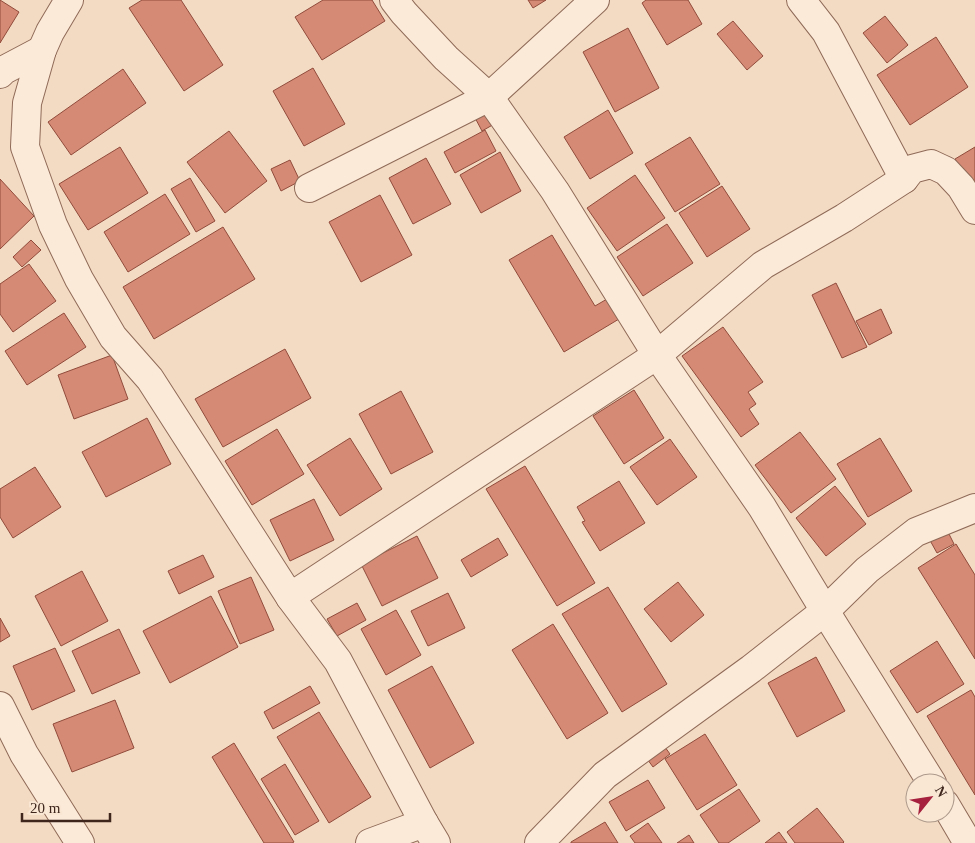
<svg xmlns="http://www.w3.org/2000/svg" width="975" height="843" font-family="'Times New Roman',serif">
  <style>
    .building { fill: #d58a75; stroke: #914b3b }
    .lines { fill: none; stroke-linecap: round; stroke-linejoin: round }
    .minor-casing { stroke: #8f6a58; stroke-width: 30 }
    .minor { stroke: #fcead8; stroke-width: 28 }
  </style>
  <rect width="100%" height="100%" fill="#f3dbc3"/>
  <g class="building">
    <path d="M0 0 19 12 0 43Z"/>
    <path d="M142 0H181L223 65 184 91 129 8Z"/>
    <path d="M323 0H372L385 21 322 60 295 17Z"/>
    <path d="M528 0H546L533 8Z"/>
    <path d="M646 0H688L702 24 667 45 642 3Z"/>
    <path d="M885 16 908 45 887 63 863 33Z"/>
    <path d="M733 21 763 56 747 70 717 34Z"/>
    <path d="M628 28 659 88 615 112 583 52Z"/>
    <path d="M936 37 968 87 910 125 877 75Z"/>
    <path d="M313 68 345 124 304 146 273 91Z"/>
    <path d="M123 69 146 103 71 155 48 122Z"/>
    <path d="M486 104 496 123 482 131 472 112Z"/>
    <path d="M608 110 633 153 590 179 564 137Z"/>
    <path d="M485 130 496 151 455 173 444 152Z"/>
    <path d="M229 131 267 181 225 213 187 162Z"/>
    <path d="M690 137 720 184 675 212 645 164Z"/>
    <path d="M120 147 148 193 88 230 59 184Z"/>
    <path d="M975 147V192L955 159Z"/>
    <path d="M500 152 521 191 481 213 460 175Z"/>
    <path d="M426 158 451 204 413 224 389 178Z"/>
    <path d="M290 160 300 181 281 191 271 169Z"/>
    <path d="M635 175 665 218 617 251 587 208Z"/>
    <path d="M190 178 215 221 196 232 171 189Z"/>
    <path d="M0 179 34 216 0 249Z"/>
    <path d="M722 186 750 229 707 257 679 213Z"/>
    <path d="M165 194 190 234 128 272 104 232Z"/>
    <path d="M380 195 412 255 361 282 329 222Z"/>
    <path d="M667 224 693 263 643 296 617 257Z"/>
    <path d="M223 227 255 279 154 339 123 287Z"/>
    <path d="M552 235 595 306 607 299 619 319 564 352 509 260Z"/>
    <path d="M31 240 41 250 22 267 13 257Z"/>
    <path d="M29 264 56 301 13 332 0 314V284Z"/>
    <path d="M836 283 867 347 842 358 812 295Z"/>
    <path d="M881 309 892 333 869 345 856 321Z"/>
    <path d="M64 313 86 347 27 385 5 351Z"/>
    <path d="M723 327 763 382 748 392 756 404 749 409 759 424 741 437 682 356Z"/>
    <path d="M285 349 311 398 223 447 195 399Z"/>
    <path d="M112 355 128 399 74 419 58 375Z"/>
    <path d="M634 390 664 438 624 464 593 416Z"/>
    <path d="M401 391 433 452 391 474 359 414Z"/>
    <path d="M147 418 171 464 106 497 82 452Z"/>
    <path d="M277 429 304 474 252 505 225 461Z"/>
    <path d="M800 432 836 479 791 513 755 465Z"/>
    <path d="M350 438 382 489 340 516 307 465Z"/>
    <path d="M880 438 912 491 868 517 837 464Z"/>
    <path d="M670 439 697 477 657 505 630 467Z"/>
    <path d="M525 466 595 583 557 606 486 489Z"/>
    <path d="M35 467 61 507 13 538 0 517V489Z"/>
    <path d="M619 481 645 523 600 551 582 522 585 521 577 507Z"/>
    <path d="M835 486 866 524 826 556 796 518Z"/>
    <path d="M314 499 334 540 290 561 270 520Z"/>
    <path d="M945 526 954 544 937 553 927 535Z"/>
    <path d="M417 536 438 578 382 606 361 564Z"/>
    <path d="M498 538 508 555 471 577 461 560Z"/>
    <path d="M956 544 975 575V659L918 568Z"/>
    <path d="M203 555 214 577 179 594 168 571Z"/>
    <path d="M82 571 108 621 61 646 35 596Z"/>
    <path d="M251 577 274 630 240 644 218 591Z"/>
    <path d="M678 582 704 615 671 642 644 609Z"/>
    <path d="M608 587 667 684 622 712 562 614Z"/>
    <path d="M448 593 465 628 428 646 411 611Z"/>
    <path d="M211 596 238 647 170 683 143 631Z"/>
    <path d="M357 603 366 620 337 636 327 619Z"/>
    <path d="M396 610 421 655 386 675 361 629Z"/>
    <path d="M0 618 10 636 0 642Z"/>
    <path d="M553 624 608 713 567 739 512 650Z"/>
    <path d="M119 629 140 673 92 694 72 651Z"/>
    <path d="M937 641 964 684 917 713 890 671Z"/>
    <path d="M55 648 75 691 32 710 13 666Z"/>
    <path d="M816 657 845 711 797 737 768 683Z"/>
    <path d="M432 666 474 743 430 768 388 690Z"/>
    <path d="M310 686 320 703 273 729 264 712Z"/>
    <path d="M971 690 975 697V795L927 716Z"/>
    <path d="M115 700 134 748 72 772 53 724Z"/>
    <path d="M319 712 371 797 329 823 277 737Z"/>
    <path d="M705 734 737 785 697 810 665 759Z"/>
    <path d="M234 743 294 842 292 843H264L212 757Z"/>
    <path d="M662 743 670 754 653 767 645 756Z"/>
    <path d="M285 764 319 821 295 835 261 779Z"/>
    <path d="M648 780 665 808 626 831 609 802Z"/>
    <path d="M739 789 760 821 728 843H719L700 815Z"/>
    <path d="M817 808 844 842 843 843H795L787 832Z"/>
    <path d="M605 822 618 843H571V842Z"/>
    <path d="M648 823 662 843H635L630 836Z"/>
    <path d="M779 832 787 843H765Z"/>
    <path d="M689 835 694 843H677Z"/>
  </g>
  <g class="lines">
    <defs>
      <g id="minor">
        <path d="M69 0 50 32 42 50 27 103 25 147 53 225 79 279 113 337 150 379 290 597 338 661 424 823 436 843"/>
        <path d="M394 0 404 13 446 58 489 97 555 191 657 355 762 507 825 611 932 783"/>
        <path d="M801 0 826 32 904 179"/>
        <path d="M0 74 4 70 42 50"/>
        <path d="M309 188 489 97 595 0"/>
        <path d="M290 597 657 355 763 265 844 218 904 179 912 169 931 164 946 171 961 187 975 210"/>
        <path d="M0 706 24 754 80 843"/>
        <path d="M945 804 968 843"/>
        <path d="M370 843 424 823"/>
        <path d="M539 843 605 775 751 669 825 611 867 570 916 532 975 508"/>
      </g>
    </defs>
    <use href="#minor" class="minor-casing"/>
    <use href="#minor" class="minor"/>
  </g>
  <g transform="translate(930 798) rotate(60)"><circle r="24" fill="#f9e7d4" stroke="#ae9a8b"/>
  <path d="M0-4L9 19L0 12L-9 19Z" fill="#a5213d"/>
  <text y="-8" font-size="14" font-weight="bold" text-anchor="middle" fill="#3e261d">N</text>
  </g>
  <path d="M22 813v8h88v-8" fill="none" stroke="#3e261d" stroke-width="2.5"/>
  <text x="30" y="813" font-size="15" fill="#3e261d" stroke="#f9e7d4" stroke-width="4" paint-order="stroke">20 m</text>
</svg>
